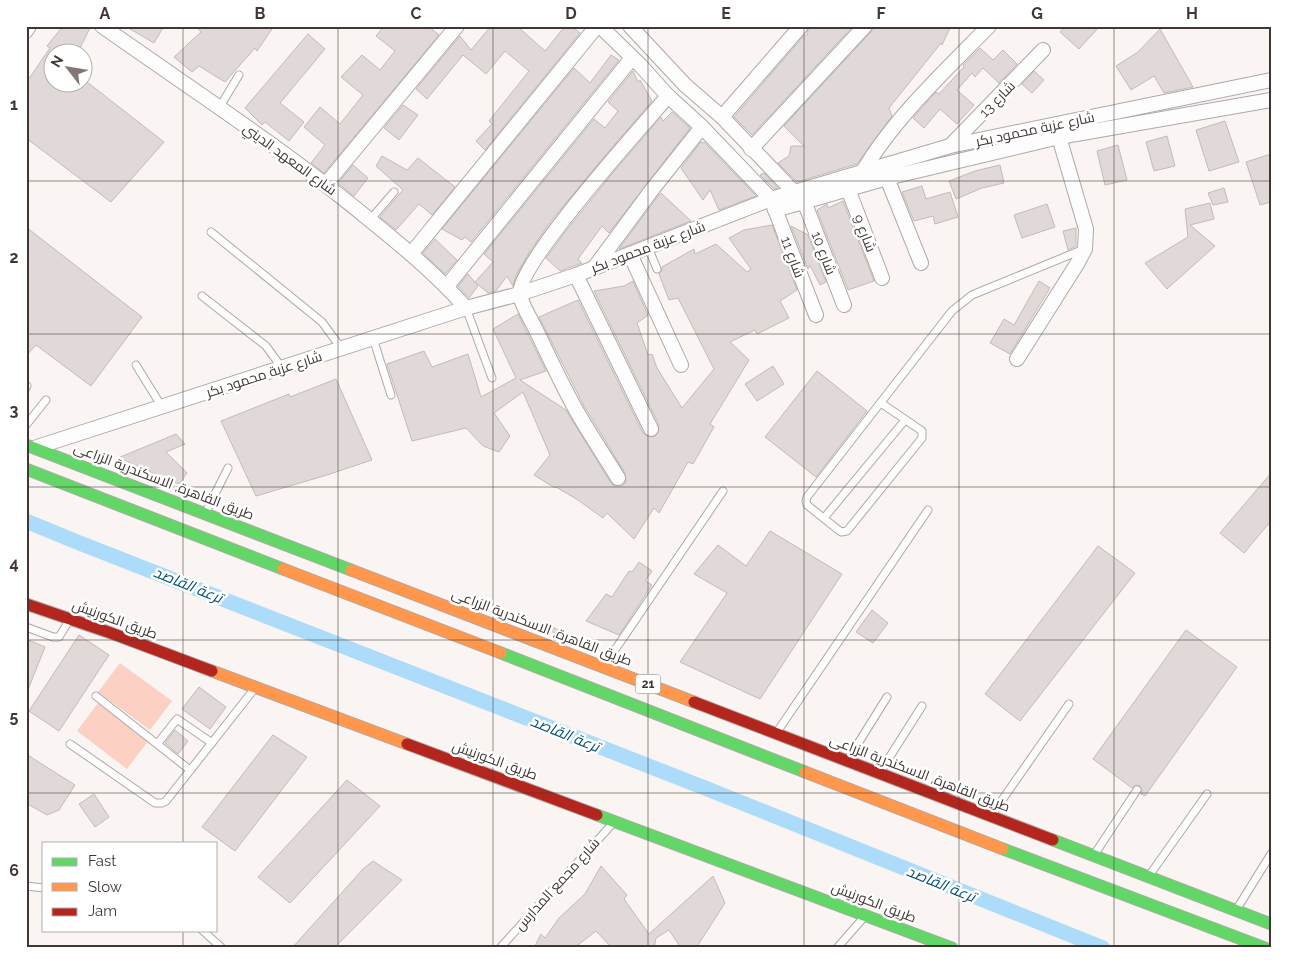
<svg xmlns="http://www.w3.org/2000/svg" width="1297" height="974" font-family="Raleway,Cairo,sans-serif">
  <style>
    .green { fill: #fcd0c3 }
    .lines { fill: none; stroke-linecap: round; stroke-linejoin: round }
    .canal { stroke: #acdcfa; stroke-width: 15 }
    .building { fill: #e1d9d7; stroke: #c2bbb9 }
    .lane-casing { stroke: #afa8a6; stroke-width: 9 }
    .street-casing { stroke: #afa8a6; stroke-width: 16 }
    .fast-casing { stroke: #afa8a6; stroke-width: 13 }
    .slow-casing { stroke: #afa8a6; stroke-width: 13 }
    .jam-casing { stroke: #afa8a6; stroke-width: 13 }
    .lane { stroke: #fefdfd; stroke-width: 7 }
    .street { stroke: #fefdfd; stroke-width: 14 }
    .fast { stroke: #63d668; stroke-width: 11 }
    .slow { stroke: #ff974d; stroke-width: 11 }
    .jam { stroke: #b3261e; stroke-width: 11 }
    .grid { fill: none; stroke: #403633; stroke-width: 1; stroke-opacity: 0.55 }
    .labels { text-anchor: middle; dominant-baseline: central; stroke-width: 5; stroke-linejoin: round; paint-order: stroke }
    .shield { fill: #fff; stroke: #797270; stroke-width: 1 }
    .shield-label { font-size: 12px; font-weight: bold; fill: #403633 }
    .street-label { font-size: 14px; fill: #403633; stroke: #fff }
    .water-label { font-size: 15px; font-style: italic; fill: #005073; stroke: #fff }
    .neatline { fill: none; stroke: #403633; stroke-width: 2 }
    .grid-label { font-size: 16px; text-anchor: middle; font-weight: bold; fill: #403633 }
  </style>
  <rect width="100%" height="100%" fill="#faf4f2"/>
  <g class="green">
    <path d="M120 663 172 701 150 730 98 692Z"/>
    <path d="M98 703 148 741 127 769 77 731Z"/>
  </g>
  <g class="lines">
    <path class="canal" d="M26 521 77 542 710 790 1103 948"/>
  </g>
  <g class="building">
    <path d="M63 26H91L78 52H52V82H87L164 142 111 202 26 138V83L50 48 47 46Z"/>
    <path d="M125 26H164L154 43Z"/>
    <path d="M196 26H274L257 51 255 48 225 82 199 66 192 72 174 57 201 32Z"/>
    <path d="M384 26H428L439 35 324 173 311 163 325 145 304 127 320 107 340 124 363 95 341 77 362 55 380 70 395 51 376 36Z"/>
    <path d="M491 26H517L545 51 565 26H571L580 33 485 150 476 141 492 124 489 121 529 71 505 51 486 74 463 55 427 99 416 89 460 36 471 50Z"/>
    <path d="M810 26H853L752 135 734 117 803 37 808 34 807 32Z"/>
    <path d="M874 26H951L942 45 941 43 889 108 892 116 857 164 797 182 778 163 789 156 791 146H804L784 126 871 32Z"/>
    <path d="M1065 26H1100L1079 49 1060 32Z"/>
    <path d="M1160 29 1193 87 1164 93 1154 76 1131 90 1116 66 1138 52Z"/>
    <path d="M308 34 325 49 280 103 304 122 289 141 265 122 262 125 245 108Z"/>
    <path d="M980 48 993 60 1003 50 1017 64 999 83 983 68 975 77 972 73 957 90 974 105 957 124 940 109 924 128 913 118 936 92 939 94 964 67 963 65Z"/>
    <path d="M611 55 619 60 471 242 465 237 462 240 442 229 574 68 590 83Z"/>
    <path d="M633 71 638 82 640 80 652 101 603 158 551 221 530 251 516 275 513 286 507 276 496 291 488 293 475 282 493 262 484 254 594 119 605 128 618 111 608 102Z"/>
    <path d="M1034 71 1044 80 1032 93 1022 84Z"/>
    <path d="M403 105 418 115 399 140 384 128Z"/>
    <path d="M672 112 690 128 609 233 602 226 578 259 582 263 560 271 546 258 565 232 616 169 661 117 663 121Z"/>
    <path d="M1225 121 1239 162 1209 171 1196 130Z"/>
    <path d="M1167 136 1175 166 1154 171 1146 142Z"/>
    <path d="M701 142 702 143 704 142 756 196 719 210 710 190 703 200 681 168Z"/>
    <path d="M1118 145 1127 180 1105 185 1097 151Z"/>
    <path d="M1271 154V202L1260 205 1246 162Z"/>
    <path d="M382 156 407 170 418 158 455 187 432 215 419 204 396 230 380 217 403 190 376 166Z"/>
    <path d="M353 165 368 178 354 196 338 183Z"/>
    <path d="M1000 165 1004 183 982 188 956 199 949 181 975 171Z"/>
    <path d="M764 173 778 188 774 189 760 175Z"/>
    <path d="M922 186 926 199 950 192 958 217 935 224 933 216 914 221 902 192Z"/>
    <path d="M1224 188 1228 202 1213 205 1208 193Z"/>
    <path d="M661 193 691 221 619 249 658 196Z"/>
    <path d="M843 201 874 281 848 290 817 210 827 204 828 208Z"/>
    <path d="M1210 203 1214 219 1190 225 1215 246 1167 289 1145 263 1188 237 1185 209Z"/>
    <path d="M1047 204 1055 227 1022 238 1014 215Z"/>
    <path d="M772 225 797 290 780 301 789 318 757 334 755 330 730 342 749 360 710 424 714 427 693 464 688 462 659 513 654 508 634 539 607 513 603 518 578 500 556 487 555 488 534 475 550 455 523 392 494 413 510 436 499 452 483 446 466 428 412 441 387 364 424 351 432 367 468 354 481 397 516 378 493 329 518 314 546 371 520 380 566 410 611 483 614 486H622L626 482 625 473 584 406 539 317 578 300 643 433 647 436 654 437 658 433 659 425 594 291 624 286 633 281 648 315 637 323 648 355 652 354 657 368 682 408 714 369 678 298 669 300 659 274 662 270V267L694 249 695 254 716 244 747 272 751 269 729 238 744 230Z"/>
    <path d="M791 226 808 235 826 282 820 285 810 265 808 269Z"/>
    <path d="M26 227 142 317 91 386 36 345 26 356Z"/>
    <path d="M1076 228V246L1068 250 1063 231Z"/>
    <path d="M435 239 457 260 445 274 423 253Z"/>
    <path d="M468 274 478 286 469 298 458 286Z"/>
    <path d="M1039 281 1050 288 1010 354 990 343 1004 319 1014 325Z"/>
    <path d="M773 366 784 384 757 401 745 384Z"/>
    <path d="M817 371 867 411 816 477 765 437Z"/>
    <path d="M336 379 372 460 327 475 256 496 221 421 289 394 290 397Z"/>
    <path d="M176 434 185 444 166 452 187 473 179 484 118 458Z"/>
    <path d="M1271 473V521L1244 553 1220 533Z"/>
    <path d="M770 531 842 574 760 699 680 662 727 593 694 574 718 545 746 566Z"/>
    <path d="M1098 546 1135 573 1020 721 985 694Z"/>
    <path d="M639 562 652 571 645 581 652 585 619 635 586 621 606 594 612 597 629 571 632 572Z"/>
    <path d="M498 610 542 624 543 623 572 636 571 639 497 611Z"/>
    <path d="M872 610 888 623 873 643 856 632Z"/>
    <path d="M1186 630 1237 667 1145 796 1141 794 1142 790 1140 786 1135 785 1132 788 1093 759Z"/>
    <path d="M79 635 109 655 59 731 29 711Z"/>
    <path d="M26 639 45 647 27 692H26Z"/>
    <path d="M199 687 226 707 210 729 182 709Z"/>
    <path d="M175 730 188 741 178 754 165 743Z"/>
    <path d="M273 735 307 757 235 851 202 827Z"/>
    <path d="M26 754 75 785 59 810 47 815 26 803Z"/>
    <path d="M347 780 380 806 290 903 258 877Z"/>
    <path d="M94 794 109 817 95 827 79 804Z"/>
    <path d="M373 861 402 880 334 948H292L364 868Z"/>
    <path d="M601 866 627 895 624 899 649 934 713 876 725 903 696 948H681L669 930 656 938 654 948H612L596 931 574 948H534L541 934 545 938 559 918 585 894Z"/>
  </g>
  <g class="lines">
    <defs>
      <g id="lane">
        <path d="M219 108 239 75"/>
        <path d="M370 220 394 192"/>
        <path d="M211 232 322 322 341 348"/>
        <path d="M648 247 657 269"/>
        <path d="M202 296 266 346 282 368"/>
        <path d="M466 308 492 378"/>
        <path d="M373 338 391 395"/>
        <path d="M136 365 162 407"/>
        <path d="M26 388 27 386"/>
        <path d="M881 403 922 431V438L847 531 841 532 807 505 806 501 807 497 952 311 972 295 1084 249"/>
        <path d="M26 425 46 400"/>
        <path d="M207 510 228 468"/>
        <path d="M824 518 905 420"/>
        <path d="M26 627 53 637H59L70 619"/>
        <path d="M606 663 723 491"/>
        <path d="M96 696 190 770"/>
        <path d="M779 729 928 510"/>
        <path d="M158 743 177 719 212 743"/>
        <path d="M70 744 155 803H162L166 801 255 688"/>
        <path d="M849 758 887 697"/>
        <path d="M882 769 922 706"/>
        <path d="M993 813 1069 704"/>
        <path d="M1096 852 1137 790"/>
        <path d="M1151 873 1207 794"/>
        <path d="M26 886 44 888"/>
        <path d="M1238 907 1271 854"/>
        <path d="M202 930 222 948"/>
        <path d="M500 948 614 822"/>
        <path d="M837 948 865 916"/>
      </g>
      <g id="street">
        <path d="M102 26C190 88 282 148 365 216 401 245 436 274 466 308"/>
        <path d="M600 26 641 66 668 96 702 127 771 199 816 315"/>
        <path d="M630 26 685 85 722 117 794 192"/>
        <path d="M26 31 29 26"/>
        <path d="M722 117 801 26"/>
        <path d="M950 146 1043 50"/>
        <path d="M751 149 865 26"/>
        <path d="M862 173C893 119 946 70 989 26"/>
        <path d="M887 178 921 263"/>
        <path d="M326 184 457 26"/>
        <path d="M848 189 882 278"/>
        <path d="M804 201 844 305"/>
        <path d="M775 210 887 178 1059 137 1271 100"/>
        <path d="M411 254 597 26"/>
        <path d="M630 254 681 365"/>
        <path d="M594 268 651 191 702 127"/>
        <path d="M576 275 651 429"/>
        <path d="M447 286 632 58"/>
        <path d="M1017 359 1077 264 1085 249 1086 229 1059 137"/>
        <path d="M37 447 466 308 519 294 576 275 771 199 950 146 1271 80"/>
        <path d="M618 478C604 455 589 433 576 410 562 385 550 359 537 332 533 323 521 304 520 295 515 266 644 124 668 96"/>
      </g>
      <g id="fast">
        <path d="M26 445 351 570"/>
        <path d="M26 469 283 569"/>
        <path d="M501 653 805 772"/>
        <path d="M597 815 952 948"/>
        <path d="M1053 840 1271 924"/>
        <path d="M1003 849 1265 948"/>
      </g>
      <g id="slow">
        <path d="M283 569 501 653"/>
        <path d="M351 570 694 702"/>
        <path d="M212 671 407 744"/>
        <path d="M805 772 1003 849"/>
      </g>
      <g id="jam">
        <path d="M26 604 111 633 212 671"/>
        <path d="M694 702 1053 840"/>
        <path d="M407 744 597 815"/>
      </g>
    </defs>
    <use href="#lane" class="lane-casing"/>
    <use href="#street" class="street-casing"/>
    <use href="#fast" class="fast-casing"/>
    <use href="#slow" class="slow-casing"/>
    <use href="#jam" class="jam-casing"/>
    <use href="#lane" class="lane"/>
    <use href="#street" class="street"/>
    <use href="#fast" class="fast"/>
    <use href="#slow" class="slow"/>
    <use href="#jam" class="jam"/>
  </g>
  <path class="grid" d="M183 26V843M338 26V948M493 26V948M648 26V948M804 26V948M959 26V948M1114 26V948M26 181H1271M26 334H1271M26 487H1271M26 640H1271M26 793H1271M183 930V948"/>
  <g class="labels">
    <rect class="shield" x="635.5" y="674.5" width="25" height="19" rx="4"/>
    <g class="shield-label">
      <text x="648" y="684">21</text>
    </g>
    <g class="street-label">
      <text transform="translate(997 99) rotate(-46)">شارع 13</text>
      <text transform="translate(1035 129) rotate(-12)">شارع عزبة محمود بكر</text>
      <text transform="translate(290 159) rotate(36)">شارع المعهد الديني</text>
      <text transform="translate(865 233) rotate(69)">شارع 9</text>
      <text transform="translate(648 247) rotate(-21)">شارع عزبة محمود بكر</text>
      <text transform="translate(824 253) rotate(69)">شارع 10</text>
      <text transform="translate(793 257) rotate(69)">شارع 11</text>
      <text transform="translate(264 374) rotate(-18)">شارع عزبة محمود بكر</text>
      <text transform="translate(164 481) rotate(21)">طريق القاهرة, الاسكندرية الزراعى</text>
      <text transform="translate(115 619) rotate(20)">طريق الكورنيش</text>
      <text transform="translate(542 627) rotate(21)">طريق القاهرة, الاسكندرية الزراعى</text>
      <text transform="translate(495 760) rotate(20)">طريق الكورنيش</text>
      <text transform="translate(920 773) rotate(21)">طريق القاهرة, الاسكندرية الزراعى</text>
      <text transform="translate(557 884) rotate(-48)">شارع مجمع المدارس</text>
      <text transform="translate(874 902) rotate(21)">طريق الكورنيش</text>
    </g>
    <g class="water-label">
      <text transform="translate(188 585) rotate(22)">ترعة القاصد</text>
      <text transform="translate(565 734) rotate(22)">ترعة القاصد</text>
      <text transform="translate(941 884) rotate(22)">ترعة القاصد</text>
    </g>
  </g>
  <rect width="1297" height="974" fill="none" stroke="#ffffff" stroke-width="55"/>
  <rect x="42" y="842" width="175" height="90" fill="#ffffff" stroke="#b3afad"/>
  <rect x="52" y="858" width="25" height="8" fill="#63d668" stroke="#b3afad"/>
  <text x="88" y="866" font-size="15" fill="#403633">Fast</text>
  <rect x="52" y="883" width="25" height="8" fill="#ff974d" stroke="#b3afad"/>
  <text x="88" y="892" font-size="15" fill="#403633">Slow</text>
  <rect x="52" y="908" width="25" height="8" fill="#b3261e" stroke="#b3afad"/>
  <text x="88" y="916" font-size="15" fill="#403633">Jam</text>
  <g transform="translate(68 68) rotate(301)"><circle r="24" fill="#ffffff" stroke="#b3afad"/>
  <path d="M0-4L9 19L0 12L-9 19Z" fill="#817876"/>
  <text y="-8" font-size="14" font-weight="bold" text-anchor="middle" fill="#403633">N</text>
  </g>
  <rect x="28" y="28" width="1242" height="918" class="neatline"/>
  <g class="grid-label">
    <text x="105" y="19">A</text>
    <text x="260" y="19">B</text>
    <text x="416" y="19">C</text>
    <text x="571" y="19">D</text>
    <text x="726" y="19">E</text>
    <text x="881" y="19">F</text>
    <text x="1037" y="19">G</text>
    <text x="1192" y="19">H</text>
    <text x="14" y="110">1</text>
    <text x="14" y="263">2</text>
    <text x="14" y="416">3</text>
    <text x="14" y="569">4</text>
    <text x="14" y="722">5</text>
    <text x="14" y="876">6</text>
  </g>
</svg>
